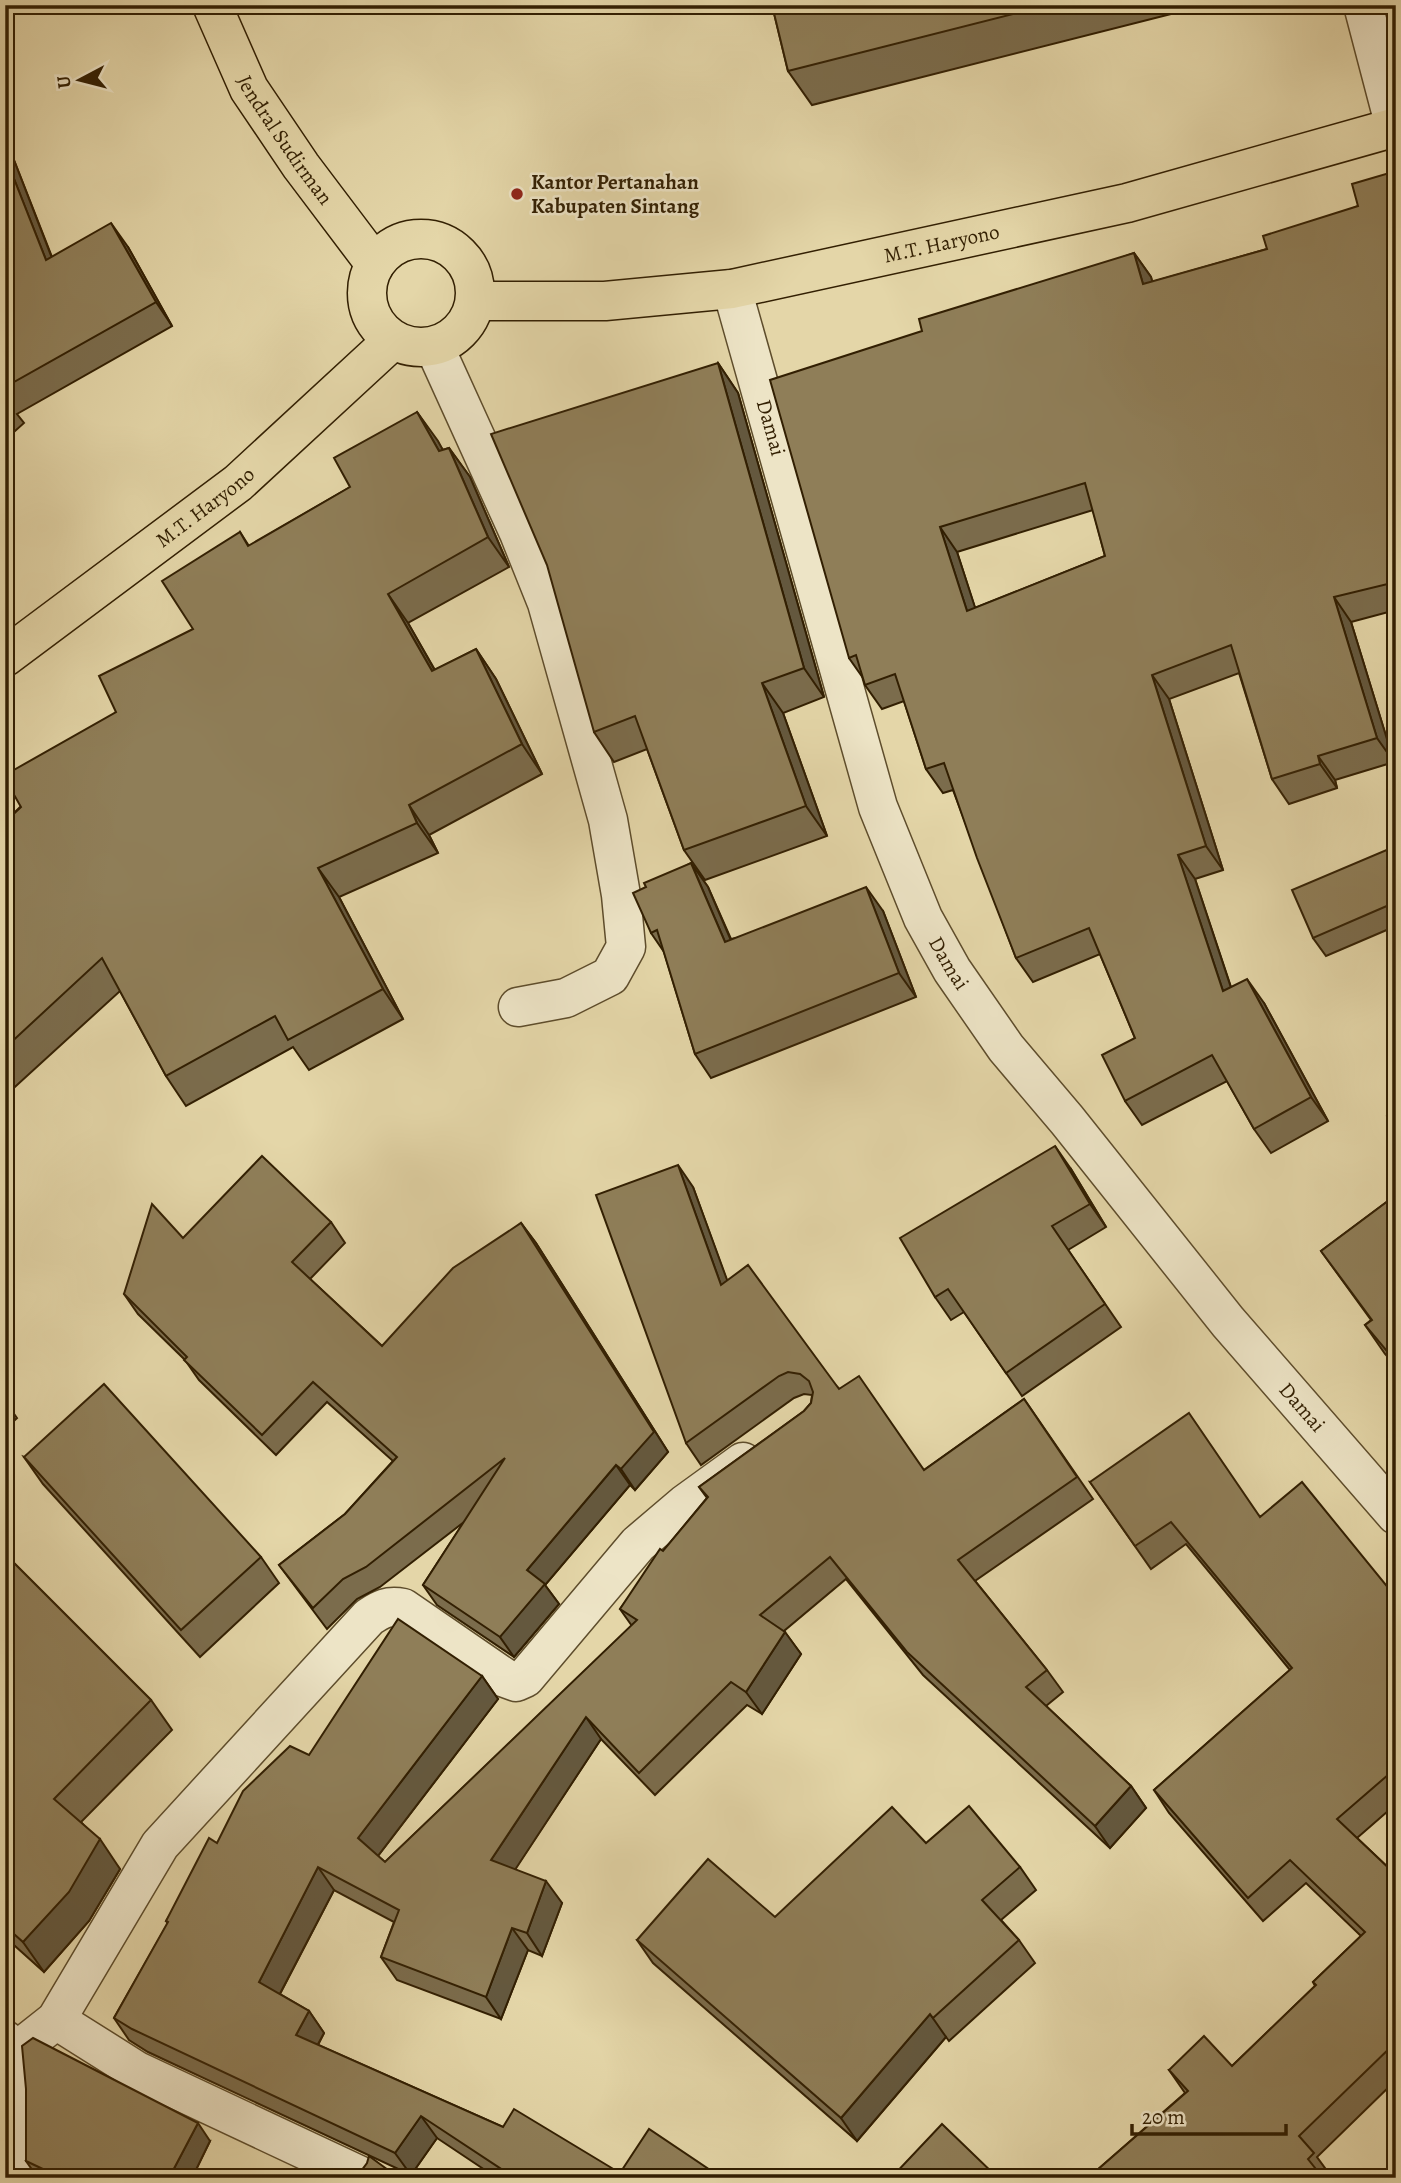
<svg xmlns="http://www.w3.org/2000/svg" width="1401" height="2183" font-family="Alegreya,serif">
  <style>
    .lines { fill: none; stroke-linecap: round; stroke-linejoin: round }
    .street-casing { stroke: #5e4d2c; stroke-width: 41 }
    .primary-casing { stroke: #321f02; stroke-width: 41 }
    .highway-casing { stroke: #321f02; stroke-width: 41 }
    .street { stroke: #ede4c6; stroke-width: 38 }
    .primary { stroke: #e4d6a8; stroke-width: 38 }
    .highway { stroke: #e4d6a8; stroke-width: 38 }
    .wall { fill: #7b6c4c; stroke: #321f02; stroke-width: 2; fill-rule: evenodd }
    .shaded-wall { fill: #64583e; stroke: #321f02; stroke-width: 2 }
    .building { fill: #8f7e58; stroke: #321f02; stroke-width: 2; fill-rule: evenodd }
    .poi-dot { fill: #8f2418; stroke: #ede4c6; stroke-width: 2.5 }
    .labels { text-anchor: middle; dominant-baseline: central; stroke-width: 5; stroke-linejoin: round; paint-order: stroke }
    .street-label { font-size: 21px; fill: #321f02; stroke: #ede4c6 }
    .poi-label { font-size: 21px; font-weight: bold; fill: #321f02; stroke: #ede4c6; text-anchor: start }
  </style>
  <rect width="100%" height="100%" fill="#e4d6a8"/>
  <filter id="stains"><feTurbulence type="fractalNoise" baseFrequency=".00286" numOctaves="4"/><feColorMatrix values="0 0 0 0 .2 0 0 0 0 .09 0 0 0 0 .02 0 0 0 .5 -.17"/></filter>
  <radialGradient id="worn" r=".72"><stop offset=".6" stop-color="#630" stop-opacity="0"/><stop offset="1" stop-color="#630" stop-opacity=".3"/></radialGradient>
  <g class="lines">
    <defs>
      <g id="street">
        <path d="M1363 5 1395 127"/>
        <path id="s1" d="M732 289 878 807 923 918 952 970 1006 1048 1067 1120 1228 1322 1396 1515"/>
        <path d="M434 346 519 533 547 603 608 820 621 895 626 947 610 976 566 998 518 1007"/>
        <path d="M56 2020 137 2071 365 2178"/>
        <path d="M5 2040C23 2075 16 2138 17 2178"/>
        <path d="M13 2054 56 2020 160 1845 369 1617C381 1609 388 1605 403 1608L505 1678 516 1682 525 1678 638 1544 685 1504 743 1462"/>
      </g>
      <g id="primary">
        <path id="s2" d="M5 657 238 483 393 340"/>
      </g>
      <g id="highway">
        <path id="s3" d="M212 5 249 89 301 166 375 264"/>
        <circle cx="421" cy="293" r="54"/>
        <path id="s4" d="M476 301H605L732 289 1127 203 1396 127"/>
      </g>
    </defs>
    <use href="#street" class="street-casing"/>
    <use href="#primary" class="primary-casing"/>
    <use href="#highway" class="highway-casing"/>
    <use href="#street" class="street"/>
    <use href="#primary" class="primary"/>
    <use href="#highway" class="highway"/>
  </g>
  <g class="wall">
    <path d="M772 5H1173L1175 13 812 105 788 71Z"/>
    <path d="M5 137 52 257 128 247 172 326 17 414 24 423 5 440Z"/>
    <path d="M1396 171V610L1351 622 1394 762 1335 780 1337 788 1289 804 1272 779 1239 673 1169 699 1223 870 1195 879 1231 987 1264 1003 1328 1121 1271 1153 1254 1129 1227 1081 1142 1125 1125 1101 1135 1038 1100 954 1033 982 1016 958 953 790 943 793 926 769 904 701 882 709 865 685 863 678 849 658 922 331 1134 253 1151 277 1152 282 1267 249 1358 206ZM1093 510 1105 556 975 608 957 552Z"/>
    <path d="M718 363 738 393 824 697 783 713 827 836 705 880 684 850 647 749 614 762 594 732Z"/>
    <path d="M417 412 443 450 449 448 470 477 509 567 408 623 435 670 476 649 496 679 542 774 429 835 438 853 339 897 403 1019 309 1070 293 1047 186 1106 166 1076 120 991 5 1096V822L116 712 193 629 240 532 249 546 350 487Z"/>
    <path d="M1396 846V926L1326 956 1313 938Z"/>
    <path d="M691 863 708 887 731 939 883 911 916 997 711 1078 695 1054 664 952 651 933 646 887Z"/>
    <path d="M1071 1169 1106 1227 1068 1250 1121 1327 1022 1396 964 1312 951 1320 935 1297Z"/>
    <path d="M693 1187 727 1281 924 1470 1024 1399 1093 1499 975 1581 1047 1670 1063 1692 1046 1706 1131 1786 1146 1808 1110 1848 923 1675 846 1579 784 1631 801 1654 762 1714 747 1705 655 1795 601 1739 515 1869 562 1903 542 1956 528 1950 501 2019 397 1980 381 1957 394 1922 334 1890 280 1994 309 2011 324 2033 318 2045 503 2127 620 2173 722 2178H497L437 2138 411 2175 148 2052 129 2040 114 2018 168 1923 166 1921 217 1843 309 1755 482 1676 498 1699 378 1856 385 1862 632 1626 620 1609 663 1551 707 1498 699 1487 804 1411 811 1403 812 1395 804 1394 794 1398 701 1465 686 1443Z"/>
    <path d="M1396 1195V1366L1385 1354 1365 1325 1371 1320 1321 1251Z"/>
    <path d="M331 1222 345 1243 310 1279 382 1346 521 1223 536 1243 668 1452 635 1490 630 1485 545 1585 559 1604 514 1657 437 1605 423 1585 464 1522 380 1587 357 1599 327 1629 279 1565 345 1514 393 1461 327 1402 276 1455 199 1380 185 1360 138 1314 124 1294 183 1238Z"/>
    <path d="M5 1401 17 1418 5 1429Z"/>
    <path d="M24 1457 261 1557 279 1583 200 1657 43 1484Z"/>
    <path d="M1090 1482 1260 1516 1394 1595 1396 1594V1804L1357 1838 1396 1875V2080L1317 2157 1330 2175 1327 2178H1088L1185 2093 1169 2070 1232 2066 1315 1986 1313 1982 1361 1936 1306 1883 1263 1921 1169 1813 1154 1790 1290 1670 1186 1544 1151 1569Z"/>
    <path d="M5 1554 151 1700 172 1730 81 1822 120 1869 89 1921 44 1972 5 1937Z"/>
    <path d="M926 1843 1020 1867 1036 1890 1001 1920 1019 1940 1035 1963 949 2041 946 2037 857 2141 653 1963 637 1940 775 1917Z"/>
    <path d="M210 2141 192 2178H38L26 2161Z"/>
  </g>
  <g class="shaded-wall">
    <path d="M5 137 62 284 46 260 5 156Z"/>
    <path d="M111 223 128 247 172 326 156 302Z"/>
    <path d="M1134 253 1151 277 1160 309 1143 284Z"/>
    <path d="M718 363 738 393 824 697 804 668Z"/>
    <path d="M417 412 438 441 459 480 439 451Z"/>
    <path d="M449 448 470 477 509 567 488 537Z"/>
    <path d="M940 527 957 552 984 635 967 611Z"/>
    <path d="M388 594 408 623 452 701 432 671Z"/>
    <path d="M1334 597 1351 622 1394 762 1377 738Z"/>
    <path d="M476 649 496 679 542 774 522 744Z"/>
    <path d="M1152 675 1169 699 1223 870 1206 846Z"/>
    <path d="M762 683 783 713 827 836 806 806Z"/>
    <path d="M1318 756 1335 780 1337 788 1320 764Z"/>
    <path d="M409 805 429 835 438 853 417 823Z"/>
    <path d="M1178 855 1195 879 1240 1015 1223 991Z"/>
    <path d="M691 863 708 887 742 966 725 942Z"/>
    <path d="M318 868 339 897 403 1019 383 989Z"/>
    <path d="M866 887 883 911 916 997 899 973Z"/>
    <path d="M1247 979 1264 1003 1328 1121 1311 1097Z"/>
    <path d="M1055 1146 1071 1169 1106 1227 1090 1204Z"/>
    <path d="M678 1165 693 1187 737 1307 721 1285Z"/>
    <path d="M521 1223 536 1243 668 1452 635 1490 621 1469Z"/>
    <path d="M616 1465 630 1485 545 1585 559 1604 514 1657 500 1637 527 1570Z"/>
    <path d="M785 1632 801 1654 762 1714 746 1692Z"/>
    <path d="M482 1676 498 1699 374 1861 358 1838Z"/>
    <path d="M586 1717 601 1739 507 1882 491 1860Z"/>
    <path d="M1131 1786 1146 1808 1110 1848 1095 1826Z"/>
    <path d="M100 1839 120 1869 89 1921 44 1972 23 1942Z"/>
    <path d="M318 1867 334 1890 274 2005 259 1982Z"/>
    <path d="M546 1881 562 1903 542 1956 527 1933Z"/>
    <path d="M512 1928 528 1950 501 2019 486 1997Z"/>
    <path d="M309 2011 324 2033 311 2057 296 2035Z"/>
    <path d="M930 2014 946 2037 857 2141 841 2118Z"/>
    <path d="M421 2116 437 2138 411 2175 395 2153Z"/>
    <path d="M198 2123 210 2141 192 2178H169Z"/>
  </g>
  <g class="building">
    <path d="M772 5H1049L788 71Z"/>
    <path d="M5 156 46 260 111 223 156 302 5 387Z"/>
    <path d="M1396 171V329L1393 330 1396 340V582L1334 597 1377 738 1318 756 1320 764 1272 779 1231 645 1152 675 1206 846 1178 855 1223 991 1247 979 1311 1097 1254 1129 1212 1055 1125 1101 1102 1055 1135 1038 1089 928 1016 958 977 858 944 763 926 769 895 674 865 685 856 655 849 658 770 380 922 331 919 319 1134 253 1143 284 1267 249 1263 236 1358 206 1352 184ZM1085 483 1105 556 967 611 940 527Z"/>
    <path d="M718 363 804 668 762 683 806 806 684 850 635 716 594 732 547 565 491 434Z"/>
    <path d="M417 412 439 451 449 448 488 537 388 594 432 671 476 649 522 744 409 805 417 823 318 868 383 989 288 1040 275 1016 166 1076 102 958 5 1048V822L21 807 5 779V775L116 712 99 676 193 629 162 581 240 532 248 546 350 487 334 458Z"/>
    <path d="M1396 846V902L1313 938 1292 890Z"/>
    <path d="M691 863 725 942 866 887 899 973 695 1054 657 930 651 933 633 893 646 887 644 883Z"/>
    <path d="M1396 1110V1136L1387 1116Z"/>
    <path d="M1055 1146 1090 1204 1052 1226 1105 1304 1006 1373 948 1289 935 1297 900 1238Z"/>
    <path d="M262 1156 331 1222 292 1262 382 1346 453 1268 521 1223 654 1432 621 1469 616 1465 527 1570 545 1584 500 1637 423 1585 505 1458 366 1567 343 1579 313 1608 279 1565 345 1514 397 1457 313 1382 262 1435 184 1360 187 1357 124 1294 152 1204 183 1238Z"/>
    <path d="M678 1165 721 1285 748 1265 839 1389 859 1376 924 1470 1024 1399 1077 1477 958 1560 1047 1670 1026 1687 1131 1786 1095 1826 907 1652 830 1557 760 1615 785 1632 746 1692 731 1682 639 1773 586 1717 491 1860 546 1881 527 1933 512 1928 486 1997 381 1957 399 1910 318 1867 259 1982 309 2011 296 2035 503 2127 514 2109 620 2173 649 2129 722 2178H515L421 2116 395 2153 132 2029 114 2018 168 1922 166 1921 209 1838 217 1843 243 1791 290 1746 309 1755 398 1619 482 1676 358 1838 385 1862 637 1620 620 1609 660 1549 663 1551 708 1497 699 1487 804 1411 811 1403 813 1392 809 1381 800 1374 788 1372 779 1376 686 1443 596 1195Z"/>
    <path d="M1396 1195V1362L1365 1325 1372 1320 1321 1251Z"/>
    <path d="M104 1384 261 1557 181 1630 24 1457Z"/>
    <path d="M1189 1413 1260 1517 1302 1482 1394 1595 1396 1594V1768L1337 1819 1396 1875V2042L1299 2136 1314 2153 1308 2159 1323 2178H1088L1188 2091 1169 2070 1204 2036 1232 2066 1316 1985 1313 1982 1365 1932 1290 1860 1248 1898 1154 1790 1292 1668 1171 1522 1135 1546 1090 1482Z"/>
    <path d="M5 1554 151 1700 54 1799 100 1839 69 1892 23 1942 5 1926Z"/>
    <path d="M969 1806 1020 1867 982 1900 1019 1940 933 2018 930 2014 841 2118 637 1940 708 1859 775 1917 892 1807 926 1843Z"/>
    <path d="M33 2038 198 2123 169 2178H47V2171L26 2161V2089L22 2046Z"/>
    <path d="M942 2124 998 2178H891Z"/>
    <path d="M369 2156 399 2178H344L346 2174 361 2171 367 2163Z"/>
  </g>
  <circle class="poi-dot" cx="517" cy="194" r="7"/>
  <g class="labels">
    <g class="street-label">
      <text stroke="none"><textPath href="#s3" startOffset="154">Jendral Sudirman</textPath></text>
      <text stroke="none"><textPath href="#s4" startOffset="471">M.T. Haryono</textPath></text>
      <text stroke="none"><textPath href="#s1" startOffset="144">Damai</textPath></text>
      <text stroke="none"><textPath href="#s2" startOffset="250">M.T. Haryono</textPath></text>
      <text stroke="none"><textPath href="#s1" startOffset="710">Damai</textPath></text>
      <text stroke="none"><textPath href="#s1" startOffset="1278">Damai</textPath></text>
    </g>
    <g class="poi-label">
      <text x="531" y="182">Kantor Pertanahan<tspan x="531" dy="24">Kabupaten Sintang</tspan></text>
    </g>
  </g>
  <rect width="1401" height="2183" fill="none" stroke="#e4d6a8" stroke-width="28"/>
  <rect x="7" y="7" width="1387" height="2169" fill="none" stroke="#321f02" stroke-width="3.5"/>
  <rect x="14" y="14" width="1373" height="2155" fill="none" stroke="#321f02" stroke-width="2"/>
  <g transform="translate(80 80) rotate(263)" stroke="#ede4c6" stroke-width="5" paint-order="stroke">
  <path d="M0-5L12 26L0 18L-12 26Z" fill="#321f02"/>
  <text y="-10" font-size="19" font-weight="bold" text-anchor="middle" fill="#321f02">U</text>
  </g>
  <path d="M1132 2124v10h154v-10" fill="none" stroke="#321f02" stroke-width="3.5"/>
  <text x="1142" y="2124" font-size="21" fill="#321f02" stroke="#ede4c6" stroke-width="5" paint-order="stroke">20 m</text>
  <rect width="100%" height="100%" filter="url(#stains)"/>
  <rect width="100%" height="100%" fill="url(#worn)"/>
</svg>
